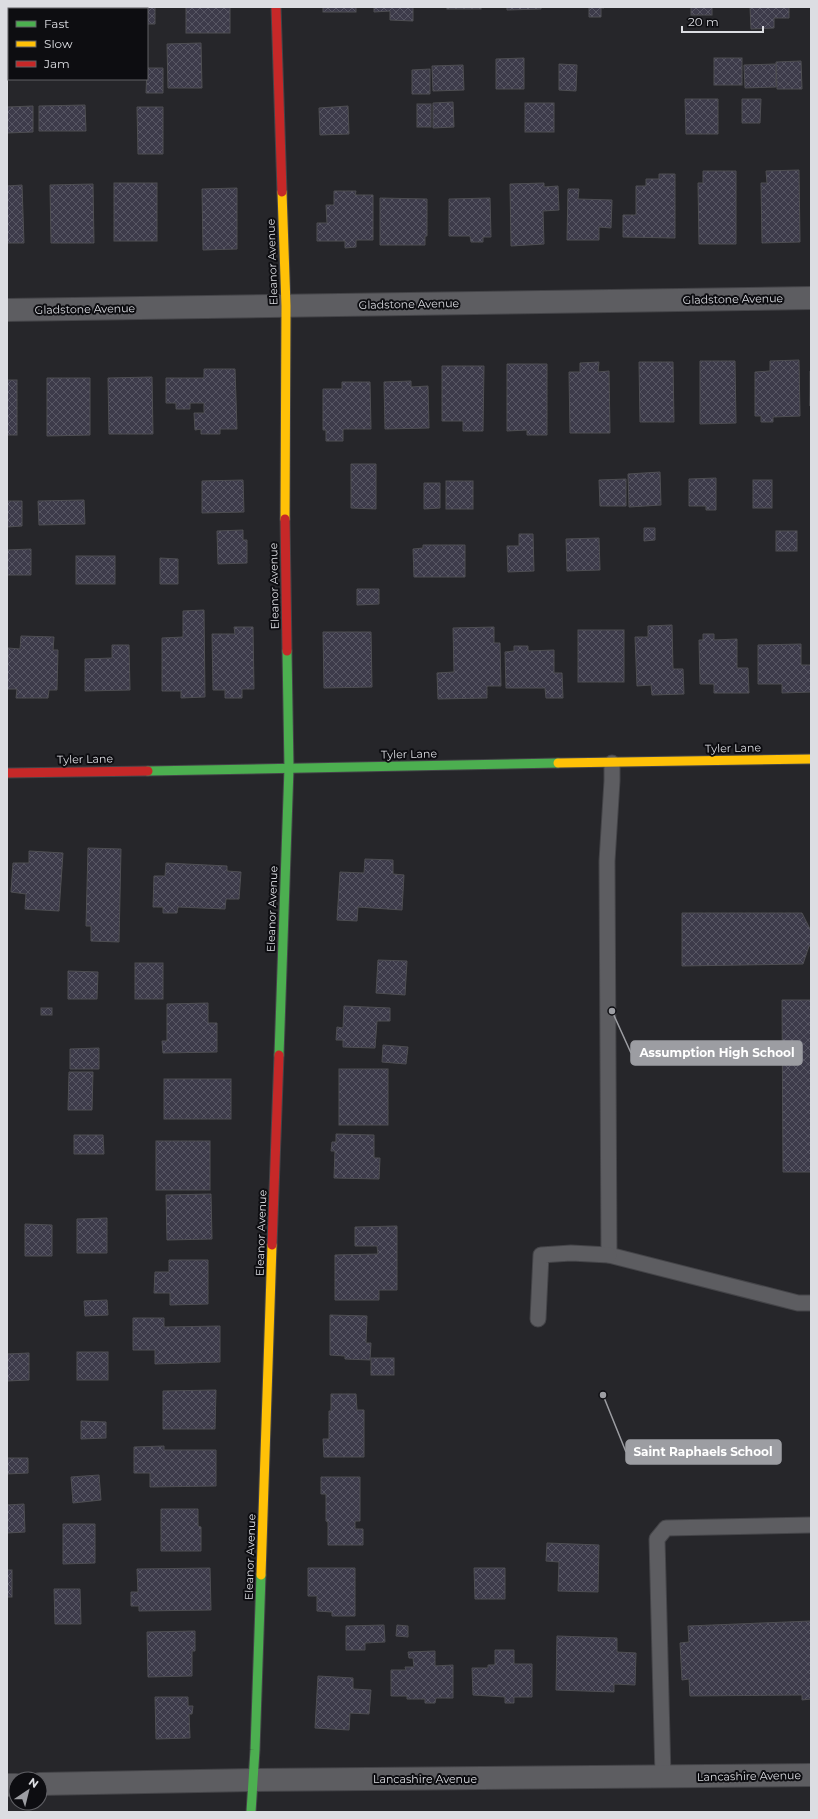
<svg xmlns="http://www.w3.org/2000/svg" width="818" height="1819" font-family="Montserrat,sans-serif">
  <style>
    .building { fill: url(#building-cross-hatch); stroke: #4e4e52 }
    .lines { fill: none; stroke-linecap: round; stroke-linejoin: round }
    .lane-casing { stroke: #444448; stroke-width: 17 }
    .street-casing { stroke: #444448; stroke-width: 24 }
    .fast-casing { stroke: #444448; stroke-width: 11 }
    .slow-casing { stroke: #444448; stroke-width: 11 }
    .jam-casing { stroke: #444448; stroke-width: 11 }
    .lane { stroke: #5d5d61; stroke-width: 15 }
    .street { stroke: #5d5d61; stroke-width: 22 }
    .fast { stroke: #4caf50; stroke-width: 9 }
    .slow { stroke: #ffc107; stroke-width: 9 }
    .jam { stroke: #c62828; stroke-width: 9 }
    .labels { text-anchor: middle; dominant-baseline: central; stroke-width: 4; stroke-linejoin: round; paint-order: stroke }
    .street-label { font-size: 11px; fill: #dcdde2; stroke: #0d0d11 }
    .leader { fill: none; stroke: #9c9da2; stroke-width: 1.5 }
    .callout-dot { fill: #9c9da2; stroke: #0d0d11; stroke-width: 1.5 }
    .callout { fill: #9c9da2; stroke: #9c9da2; stroke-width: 1.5 }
    .callout-label { font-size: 12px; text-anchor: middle; font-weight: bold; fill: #fff }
  </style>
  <defs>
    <pattern id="building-cross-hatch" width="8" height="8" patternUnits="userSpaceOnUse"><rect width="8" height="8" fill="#3d3b4a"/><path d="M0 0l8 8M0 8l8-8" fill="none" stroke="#585764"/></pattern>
  </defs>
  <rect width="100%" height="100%" fill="#26262a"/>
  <g class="building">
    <rect x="21" y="7" width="58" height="2"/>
    <path d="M99 7H155V24H147V9H99Z"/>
    <rect x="186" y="7" width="44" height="26"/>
    <rect x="323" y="7" width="33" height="5"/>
    <path d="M374 7H413V21L390 20V11L374 12Z"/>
    <rect x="447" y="7" width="34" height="2"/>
    <path d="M507 7H541V9L507 10Z"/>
    <path d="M570 7H604V8H601V17H589V7Z"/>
    <rect x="691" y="7" width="21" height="8"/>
    <path d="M750 7H789V18H774V28L751 29Z"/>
    <path d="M201 43 202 88H168L167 44Z"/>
    <path d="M524 58V89H496V59Z"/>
    <rect x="714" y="58" width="28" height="27"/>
    <path d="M801 61 802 89H777L776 62Z"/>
    <path d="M559 64 577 65 576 91 559 90Z"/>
    <path d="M776 64V87L745 88 744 65Z"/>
    <path d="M463 65 464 90 433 91 432 66Z"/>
    <path d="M147 68H163V93H146Z"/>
    <path d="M430 69V94H412V70Z"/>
    <path d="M685 99H718V134H686Z"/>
    <path d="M742 99H761L760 123H742Z"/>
    <path d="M453 102 454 127 433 128V103Z"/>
    <rect x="525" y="103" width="29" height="29"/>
    <rect x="417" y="104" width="14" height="23"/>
    <path d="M85 105 86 131H39V106Z"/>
    <path d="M33 106V132L7 133V107Z"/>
    <path d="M348 106 349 134 320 135 319 108Z"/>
    <path d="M137 107H163V154H138Z"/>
    <path d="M799 170 800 242 762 243 761 183H767L766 171Z"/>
    <path d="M703 171H736V244H699L698 183H703Z"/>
    <path d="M659 174H675V238L623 237V215H636V186H646V179H659Z"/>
    <rect x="114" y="183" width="43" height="58"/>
    <path d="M544 183V187L558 186 559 210 543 211 544 244 511 246 510 184Z"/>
    <path d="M93 184 94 243H51L50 185Z"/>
    <path d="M22 185 24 243H7V186Z"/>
    <path d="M237 188V249L203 250 202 189Z"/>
    <path d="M568 189H579L578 199 612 200 611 228 599 227V240H567Z"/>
    <path d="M334 191H356L355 195H373V240H356V247L345 248V241H317V223H327L326 205H334Z"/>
    <path d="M380 198 427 199V236H425V245H380Z"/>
    <path d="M490 198 491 237H483V242H471L470 236H449V199Z"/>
    <path d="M799 360 800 416 773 417V422H761V416H755V372L770 371V361Z"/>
    <path d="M700 361H735L736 423 700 424Z"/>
    <path d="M599 362 598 372 609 371 610 433H570L569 372H580V363Z"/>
    <path d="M639 362H673L674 422H640Z"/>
    <path d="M507 364H547V435H527V430L507 431Z"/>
    <path d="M442 366H484L483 431H463V421H442Z"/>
    <path d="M204 369H235L237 429H220V434H201V429L195 430 194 413H204V403H190V409H176V403H166V378H204Z"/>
    <path d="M810 371H811L810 406Z"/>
    <path d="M152 377 153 434H109L108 378Z"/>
    <path d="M47 378H90V435L47 436Z"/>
    <rect x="7" y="380" width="10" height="55"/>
    <path d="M411 381V387L428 386 429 428 385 429 384 382Z"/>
    <path d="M342 382H370L371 429H343V441H326V430H323V389H342Z"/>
    <path d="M351 464H376V509L351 508Z"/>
    <path d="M660 472 661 505 629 507 628 474Z"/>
    <path d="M716 478V510H706V506H689V479Z"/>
    <path d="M626 479V506H600L599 480Z"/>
    <path d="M243 480 244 512 202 513V481Z"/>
    <rect x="753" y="480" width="19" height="28"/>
    <rect x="446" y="481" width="27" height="28"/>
    <path d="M424 483H440V508L424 509Z"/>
    <path d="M84 500 85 524 39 525 38 501Z"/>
    <path d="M7 501H22V526L7 527Z"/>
    <path d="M644 528H655V540L644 541Z"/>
    <path d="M243 530V540H247V563L218 564 217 531Z"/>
    <rect x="776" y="531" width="21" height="20"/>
    <path d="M519 534H533L534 571 508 572 507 546H519Z"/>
    <path d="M599 538 600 570 567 571 566 539Z"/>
    <path d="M423 545H465V577H414L413 549 423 548Z"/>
    <path d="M31 549V575H7V550Z"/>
    <rect x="76" y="556" width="39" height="28"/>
    <path d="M160 558 178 559V584H160Z"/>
    <path d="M357 589H379V604L357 605Z"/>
    <path d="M204 610 205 697 181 698V691H162V638L183 637V611Z"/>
    <path d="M672 625 673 669H683L684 694 652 695 651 685 637 686 635 637H648V626Z"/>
    <path d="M234 627H253L254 689H242V698H225V690H213L212 634H235Z"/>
    <path d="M494 627V643H500L501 686H487V698L438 699 437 673 454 672 453 628Z"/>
    <rect x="578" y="630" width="46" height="52"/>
    <path d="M323 632H371L372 687 324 688Z"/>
    <path d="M703 634H714V640L737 639V668H748L749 693H714V684H700L699 640H703Z"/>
    <path d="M21 636 54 637 53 650H58L57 690H49L48 698H16L17 689H7L8 648 20 649Z"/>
    <path d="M801 644V665H811V692L782 693V684H758V645Z"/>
    <path d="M112 645H129L130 690 85 691V659L112 658Z"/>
    <path d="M514 646H528V651L554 650V673H562L563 698H546L545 688H506L505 652 514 651Z"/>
    <path d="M88 848 121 849 119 942 91 941V926H86Z"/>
    <path d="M29 851 63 853 59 911 25 909 26 894 11 892 13 863H29Z"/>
    <path d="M365 859 393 860V874L404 875 402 910 358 907 357 921 337 920 340 872 364 873Z"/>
    <path d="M166 863 227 866V871L241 872 239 899H226L225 909 178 907 177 913H163V907H153L154 876H165Z"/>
    <path d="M682 913H802L811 931V946H809L803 964 682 966Z"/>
    <path d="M378 960 407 961 405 995 376 993Z"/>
    <rect x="135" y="963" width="28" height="36"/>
    <path d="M68 971 98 972 97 999H68Z"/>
    <path d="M782 1000H811V1172H783Z"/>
    <path d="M208 1003V1023H217V1052L163 1053 162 1041H167V1004Z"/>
    <path d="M344 1006 390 1008V1021H377L375 1048 343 1047V1040H336L337 1027 343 1028Z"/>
    <rect x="41" y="1008" width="11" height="7"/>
    <path d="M383 1045 408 1047 406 1064 382 1062Z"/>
    <path d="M99 1048V1069H70V1049Z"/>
    <rect x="339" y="1069" width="49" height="56"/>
    <path d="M69 1072H93L92 1110H68Z"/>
    <rect x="164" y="1079" width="67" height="40"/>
    <path d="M336 1134 374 1135V1158H380L379 1179 334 1178 335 1151H331L332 1142H336Z"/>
    <path d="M74 1135H103L104 1154H74Z"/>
    <rect x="156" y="1141" width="54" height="49"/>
    <path d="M211 1194 212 1239 167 1240 166 1195Z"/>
    <path d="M107 1218V1253H77V1219Z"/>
    <path d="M25 1224 52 1225V1256H25Z"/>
    <path d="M397 1226V1290H379V1300H335V1255L378 1254 377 1246H355V1227Z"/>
    <path d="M169 1260H208V1304L170 1305V1293H154L155 1272H169Z"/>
    <path d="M107 1300 108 1315 85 1316 84 1301Z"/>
    <path d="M330 1315 367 1316 366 1343H371L370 1360 345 1359V1356L330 1355Z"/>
    <path d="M133 1318H164V1327L220 1326V1362L155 1364V1350H133Z"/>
    <rect x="77" y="1352" width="31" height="28"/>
    <path d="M29 1353V1380L7 1381V1354Z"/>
    <rect x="371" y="1358" width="23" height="17"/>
    <path d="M216 1390 215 1429H163V1391Z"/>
    <path d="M331 1394H356L357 1410H364V1457H324L323 1439H329V1411H331Z"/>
    <path d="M81 1421 106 1422V1438L81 1439Z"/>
    <path d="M164 1446V1450H216V1486L150 1487V1473H134V1447Z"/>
    <path d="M7 1458H28V1473L7 1474Z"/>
    <path d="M99 1475 101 1500 73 1503 71 1477Z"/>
    <path d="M321 1477H360V1521H355V1529H363V1545H328V1522L326 1521V1494H321Z"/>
    <path d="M24 1504 25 1532 7 1533V1505Z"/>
    <path d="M161 1509H198V1526L201 1527V1551H161Z"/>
    <path d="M63 1524H95V1563L63 1564Z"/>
    <path d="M547 1543 599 1545 598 1592 558 1591 559 1562 546 1561Z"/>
    <path d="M210 1568 211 1610 139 1611V1606H131V1592H138L137 1569Z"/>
    <path d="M308 1568H355V1616H332V1612L317 1611V1596H308Z"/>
    <path d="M474 1568H505V1599H475Z"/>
    <rect x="7" y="1570" width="5" height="27"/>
    <path d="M54 1589H80L81 1624H55Z"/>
    <path d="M811 1621V1699L802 1700V1695L690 1696 689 1679 682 1680 680 1643 689 1642 688 1626Z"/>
    <path d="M384 1625 385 1642 365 1643V1650H346V1626Z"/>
    <path d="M397 1625 408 1626V1637L396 1636Z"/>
    <path d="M195 1631V1651H192V1676L148 1677 147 1632Z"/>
    <path d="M557 1636 617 1638V1652L636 1653 635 1685 614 1684V1692L556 1690Z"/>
    <path d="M495 1650H514V1664H532V1697H514V1703H505V1697L473 1695 472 1668H488V1665H495Z"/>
    <path d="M435 1651V1666L453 1665V1698H436L435 1703H425V1699H407V1696H391V1670H406L405 1667H414L413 1658H409L408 1652Z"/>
    <path d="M318 1676 353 1678V1689L371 1690 369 1714 350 1713 349 1730 315 1728Z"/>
    <path d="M155 1697H188V1706H193L192 1714H189L190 1738 156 1739Z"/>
  </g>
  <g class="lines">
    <defs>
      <g id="lane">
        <path d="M612 763V781L607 861 609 1255 798 1303H811"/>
        <path d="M538 1319 541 1255 571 1253 609 1255"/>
        <path d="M663 1777 657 1539 666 1528 811 1525"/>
      </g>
      <g id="street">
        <path d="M7 310 811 298"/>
        <path d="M40 1784 252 1780 811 1775"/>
        <path d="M7 1785H16"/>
      </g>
      <g id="fast">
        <path d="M148 771 558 763"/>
        <path d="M279 1055 289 768 287 651"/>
        <path d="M251 1812 255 1750 261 1575"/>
      </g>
      <g id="slow">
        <path d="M282 192 286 306 285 519"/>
        <path d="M558 763 811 759"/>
        <path d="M261 1575 272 1245"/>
      </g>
      <g id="jam">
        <path d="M276 7 282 192"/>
        <path d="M285 519 287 651"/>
        <path d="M7 773 148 771"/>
        <path d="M272 1245 279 1055"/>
      </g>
    </defs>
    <use href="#lane" class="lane-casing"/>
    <use href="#street" class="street-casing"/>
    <use href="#fast" class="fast-casing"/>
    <use href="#slow" class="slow-casing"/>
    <use href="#jam" class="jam-casing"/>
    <use href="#lane" class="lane"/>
    <use href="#street" class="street"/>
    <use href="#fast" class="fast"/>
    <use href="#slow" class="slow"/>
    <use href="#jam" class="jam"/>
  </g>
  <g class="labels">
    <g class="street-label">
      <text transform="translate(272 262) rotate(-92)">Eleanor Avenue</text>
      <text transform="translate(733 299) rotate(-1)">Gladstone Avenue</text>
      <text transform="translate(409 304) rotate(-1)">Gladstone Avenue</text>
      <text transform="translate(85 309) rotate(-1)">Gladstone Avenue</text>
      <text transform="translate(274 586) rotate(-91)">Eleanor Avenue</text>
      <text transform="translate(733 748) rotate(-1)">Tyler Lane</text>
      <text transform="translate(409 754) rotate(-1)">Tyler Lane</text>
      <text transform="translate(85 759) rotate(-1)">Tyler Lane</text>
      <text transform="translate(272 909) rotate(-88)">Eleanor Avenue</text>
      <text transform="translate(261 1233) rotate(-88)">Eleanor Avenue</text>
      <text transform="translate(250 1557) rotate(-88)">Eleanor Avenue</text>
      <text transform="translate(749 1776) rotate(-1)">Lancashire Avenue</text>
      <text x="425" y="1779">Lancashire Avenue</text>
    </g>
  </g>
  <path class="leader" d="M612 1011L631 1053M603 1395L626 1452"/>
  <g class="callout-dot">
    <circle cx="612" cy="1011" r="4"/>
    <circle cx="603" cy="1395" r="4"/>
  </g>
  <g class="callout">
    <rect x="631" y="1041" width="171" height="24" rx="4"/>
    <rect x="626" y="1440" width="155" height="24" rx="4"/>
  </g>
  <g class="callout-label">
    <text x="717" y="1057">Assumption High School</text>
    <text x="703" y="1456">Saint Raphaels School</text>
  </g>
  <rect width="818" height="1819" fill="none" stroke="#dcdde2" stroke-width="16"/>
  <rect x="8" y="8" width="140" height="72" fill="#0d0d11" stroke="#606065"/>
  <rect x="16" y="21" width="20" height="6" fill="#4caf50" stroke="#606065"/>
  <text x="44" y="28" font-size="12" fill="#dcdde2">Fast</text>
  <rect x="16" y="41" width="20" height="6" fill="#ffc107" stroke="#606065"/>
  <text x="44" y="48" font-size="12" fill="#dcdde2">Slow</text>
  <rect x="16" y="61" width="20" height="6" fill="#c62828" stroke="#606065"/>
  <text x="44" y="68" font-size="12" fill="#dcdde2">Jam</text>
  <g transform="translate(28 1791) rotate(35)"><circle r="19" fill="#0d0d11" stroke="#606065"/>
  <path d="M0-3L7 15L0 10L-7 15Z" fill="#9c9da2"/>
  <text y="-6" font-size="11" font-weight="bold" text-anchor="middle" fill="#dcdde2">N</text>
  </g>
  <path d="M682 26v6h81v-6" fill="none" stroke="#dcdde2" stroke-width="2"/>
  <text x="688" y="26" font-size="12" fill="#dcdde2" stroke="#0d0d11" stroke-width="3" paint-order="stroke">20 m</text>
</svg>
